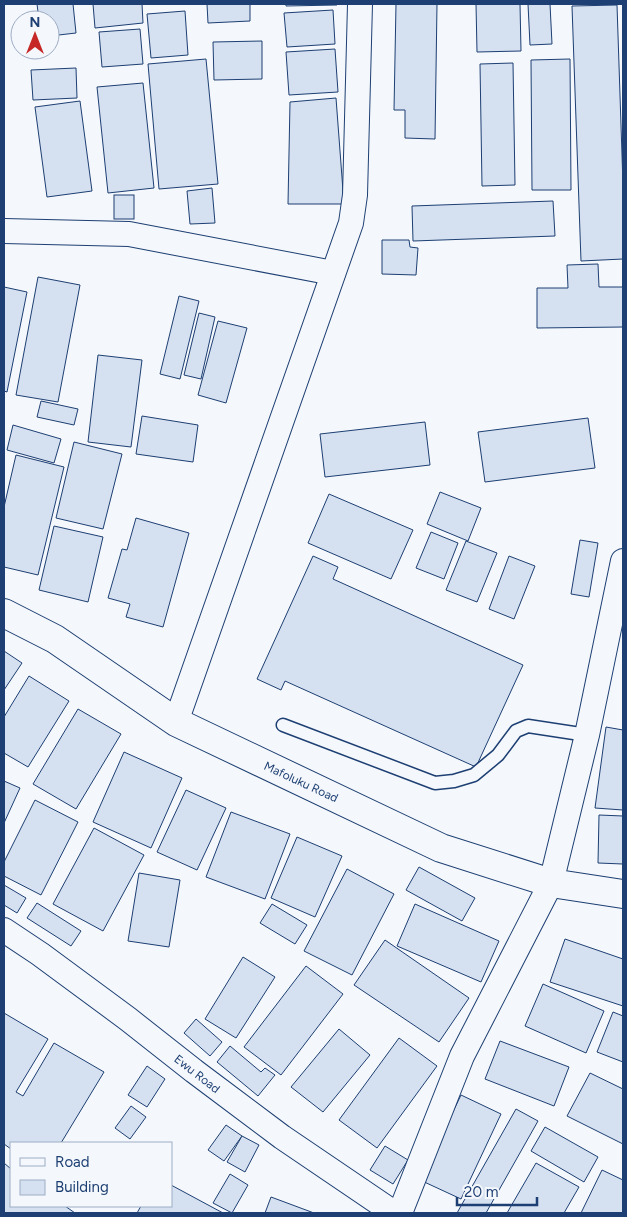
<svg xmlns="http://www.w3.org/2000/svg" width="627" height="1217" font-family="Figtree,sans-serif">
  <style>
    .building { fill: #d5e0f0; stroke: #1d3f73 }
    .lines { fill: none; stroke-linecap: round; stroke-linejoin: round }
    .service-casing { stroke: #1d3f73; stroke-width: 15 }
    .minor-casing { stroke: #1d3f73; stroke-width: 26 }
    .tertiary-casing { stroke: #1d3f73; stroke-width: 30 }
    .service { stroke: #f4f7fb; stroke-width: 12 }
    .minor { stroke: #f4f7fb; stroke-width: 24 }
    .tertiary { stroke: #f4f7fb; stroke-width: 28 }
    .labels { text-anchor: middle; dominant-baseline: central; stroke-width: 4; stroke-linejoin: round; paint-order: stroke }
    .street-label { font-size: 12px; fill: #1d3f73; stroke: #f4f7fb }
  </style>
  <rect width="100%" height="100%" fill="#f4f7fb"/>
  <g class="building">
    <path d="M37 4H73L76 33 50 36V20H39Z"/>
    <path d="M93 4H142L143 23 95 28Z"/>
    <path d="M207 4H250V21L208 23Z"/>
    <path d="M286 4H337V5L286 6Z"/>
    <path d="M396 4H437L435 139 405 138V110H394Z"/>
    <path d="M476 4H520L521 51 477 52Z"/>
    <path d="M528 4H550L552 44 530 45Z"/>
    <path d="M617 5 623 185V259L581 261 572 6Z"/>
    <path d="M333 10 335 44 287 47 284 13Z"/>
    <path d="M185 11 188 55 151 58 147 14Z"/>
    <path d="M140 29 143 64 102 67 99 32Z"/>
    <path d="M262 41V79L214 80 213 42Z"/>
    <path d="M335 49 338 92 289 95 286 52Z"/>
    <path d="M206 59 218 184 159 189 148 64Z"/>
    <path d="M570 59 571 190H532L531 60Z"/>
    <path d="M513 63 515 185 482 186 480 64Z"/>
    <path d="M76 68 77 98 33 100 31 70Z"/>
    <path d="M143 83 154 188 108 193 97 87Z"/>
    <path d="M336 98 344 204H288L290 102Z"/>
    <path d="M80 101 92 191 47 197 35 107Z"/>
    <path d="M212 188 215 223 190 224 187 191Z"/>
    <rect x="114" y="195" width="20" height="24"/>
    <path d="M553 201 555 236 413 241 412 206Z"/>
    <path d="M382 240H409L410 247 418 248 416 275 382 274Z"/>
    <path d="M598 264 599 287H623V327L537 328V288H568L567 265Z"/>
    <path d="M38 277 80 285 58 402 16 395Z"/>
    <path d="M4 287 27 292 7 392 4 391Z"/>
    <path d="M179 296 199 301 180 379 160 374Z"/>
    <path d="M199 313 215 317 201 379 184 375Z"/>
    <path d="M218 321 247 328 226 403 198 395Z"/>
    <path d="M98 355 142 360 131 447 88 442Z"/>
    <path d="M41 401 78 409 74 425 37 417Z"/>
    <path d="M142 416 198 425 193 462 136 454Z"/>
    <path d="M588 418 595 468 485 482 478 432Z"/>
    <path d="M425 422 430 465 325 477 320 434Z"/>
    <path d="M13 425 61 439 54 463 7 450Z"/>
    <path d="M74 442 122 454 103 529 56 518Z"/>
    <path d="M16 455 64 467 38 575 4 567V507Z"/>
    <path d="M440 492 481 508 468 541 427 524Z"/>
    <path d="M329 494 413 530 391 579 308 543Z"/>
    <path d="M136 518 189 533 163 627 126 617 130 604 108 598 122 549 127 550Z"/>
    <path d="M54 526 103 537 88 602 39 590Z"/>
    <path d="M431 532 458 543 444 579 416 568Z"/>
    <path d="M580 540 598 543 589 597 571 594Z"/>
    <path d="M466 541 497 553 477 602 446 590Z"/>
    <path d="M313 556 338 567 333 579 523 665 476 767 285 681 281 690 257 679Z"/>
    <path d="M509 556 535 566 514 619 489 609Z"/>
    <path d="M4 651 22 663 4 690Z"/>
    <path d="M29 676 69 701 28 767 4 753V717Z"/>
    <path d="M78 709 121 734 76 809 33 784Z"/>
    <path d="M606 727 623 730V810L595 808Z"/>
    <path d="M124 752 182 778 151 848 93 822Z"/>
    <path d="M4 781 20 788 4 823Z"/>
    <path d="M186 790 226 808 197 870 157 852Z"/>
    <path d="M35 800 78 822 41 895 4 876V862Z"/>
    <path d="M231 812 290 834 265 899 206 877Z"/>
    <path d="M599 815 623 816V864L598 863Z"/>
    <path d="M94 828 144 855 103 931 53 904Z"/>
    <path d="M297 837 342 856 315 917 271 898Z"/>
    <path d="M419 867 475 898 462 921 406 890Z"/>
    <path d="M347 869 394 894 352 975 304 951Z"/>
    <path d="M139 873 180 880 169 947 128 941Z"/>
    <path d="M4 885 26 898 17 913 4 905Z"/>
    <path d="M37 903 81 931 71 946 27 918Z"/>
    <path d="M272 904 307 925 295 944 260 923Z"/>
    <path d="M415 904 499 941 481 982 397 946Z"/>
    <path d="M565 939 623 959V1006L550 982Z"/>
    <path d="M385 940 469 998 439 1042 354 985Z"/>
    <path d="M243 957 275 977 236 1038 205 1019Z"/>
    <path d="M306 966 343 994 281 1075 244 1047Z"/>
    <path d="M543 984 604 1011 586 1053 525 1026Z"/>
    <path d="M613 1012 623 1016V1062L597 1052Z"/>
    <path d="M4 1013 48 1039 16 1092 23 1096 54 1043 104 1072 61 1143H11V1149L4 1144Z"/>
    <path d="M196 1019 222 1042 210 1056 184 1033Z"/>
    <path d="M339 1029 370 1055 323 1112 291 1087Z"/>
    <path d="M399 1038 437 1066 377 1148 339 1120Z"/>
    <path d="M500 1041 569 1067 554 1106 485 1079Z"/>
    <path d="M230 1046 261 1072 265 1068 275 1075 258 1096 217 1062Z"/>
    <path d="M147 1066 165 1079 147 1107 128 1095Z"/>
    <path d="M590 1073 623 1089V1144L567 1116Z"/>
    <path d="M461 1095 501 1114 461 1199 420 1180Z"/>
    <path d="M131 1106 146 1117 130 1139 115 1128Z"/>
    <path d="M516 1109 538 1121 486 1213H457Z"/>
    <path d="M226 1125 242 1136 224 1161 208 1150Z"/>
    <path d="M545 1127 598 1157 584 1182 531 1151Z"/>
    <path d="M242 1136 259 1145 245 1172 227 1162Z"/>
    <path d="M385 1146 408 1160 393 1184 370 1170Z"/>
    <path d="M4 1163 11 1169V1206H65L75 1213H4Z"/>
    <path d="M536 1163 579 1187 564 1213H507Z"/>
    <path d="M602 1170 623 1180V1213H581Z"/>
    <path d="M230 1174 248 1185 232 1213 213 1203Z"/>
    <path d="M171 1185 223 1213H137L141 1206H171Z"/>
    <path d="M271 1197 314 1213H265Z"/>
  </g>
  <g class="lines">
    <defs>
      <path id="service" d="M283 725 435 783 454 781 474 775 498 755 516 731 528 726 587 735"/>
      <g id="minor">
        <path d="M4 231 129 234 333 273"/>
        <path d="M176 722 351 223 355 195 360 4"/>
        <path d="M4 930 40 954 128 1019 194 1071 282 1137 394 1213"/>
        <path d="M400 1213 462 1056 551 883 587 735 623 561"/>
      </g>
      <path id="tertiary" d="M4 613 55 639 176 722 441 848 551 883 623 894"/>
    </defs>
    <use href="#service" class="service-casing"/>
    <use href="#minor" class="minor-casing"/>
    <use href="#tertiary" class="tertiary-casing"/>
    <use href="#service" class="service"/>
    <use href="#minor" class="minor"/>
    <use href="#tertiary" class="tertiary"/>
  </g>
  <g class="labels">
    <g class="street-label">
      <text transform="translate(301 782) rotate(25)">Mafoluku Road</text>
      <text transform="translate(197 1074) rotate(38)">Ewu Road</text>
    </g>
  </g>
  <rect width="627" height="1217" fill="none" stroke="#1d3f73" stroke-width="10"/>
  <rect x="10" y="1142" width="162" height="65" fill="#f4f7fb" stroke="#9eadc5"/>
  <rect x="20" y="1158" width="25" height="8" fill="#f4f7fb" stroke="#9eadc5"/>
  <text x="55" y="1167" font-size="15" fill="#1d3f73">Road</text>
  <rect x="20" y="1180" width="25" height="15" fill="#d5e0f0" stroke="#9eadc5"/>
  <text x="55" y="1192" font-size="15" fill="#1d3f73">Building</text>
  <g transform="translate(35 35)"><circle r="24" fill="#f4f7fb" stroke="#9eadc5"/>
  <path d="M0-4L9 19L0 12L-9 19Z" fill="#c62828"/>
  <text y="-8" font-size="14" font-weight="bold" text-anchor="middle" fill="#1d3f73">N</text>
  </g>
  <path d="M457 1197v8h80v-8" fill="none" stroke="#1d3f73" stroke-width="2.5"/>
  <text x="464" y="1197" font-size="15" fill="#1d3f73" stroke="#f4f7fb" stroke-width="4" paint-order="stroke">20 m</text>
</svg>
